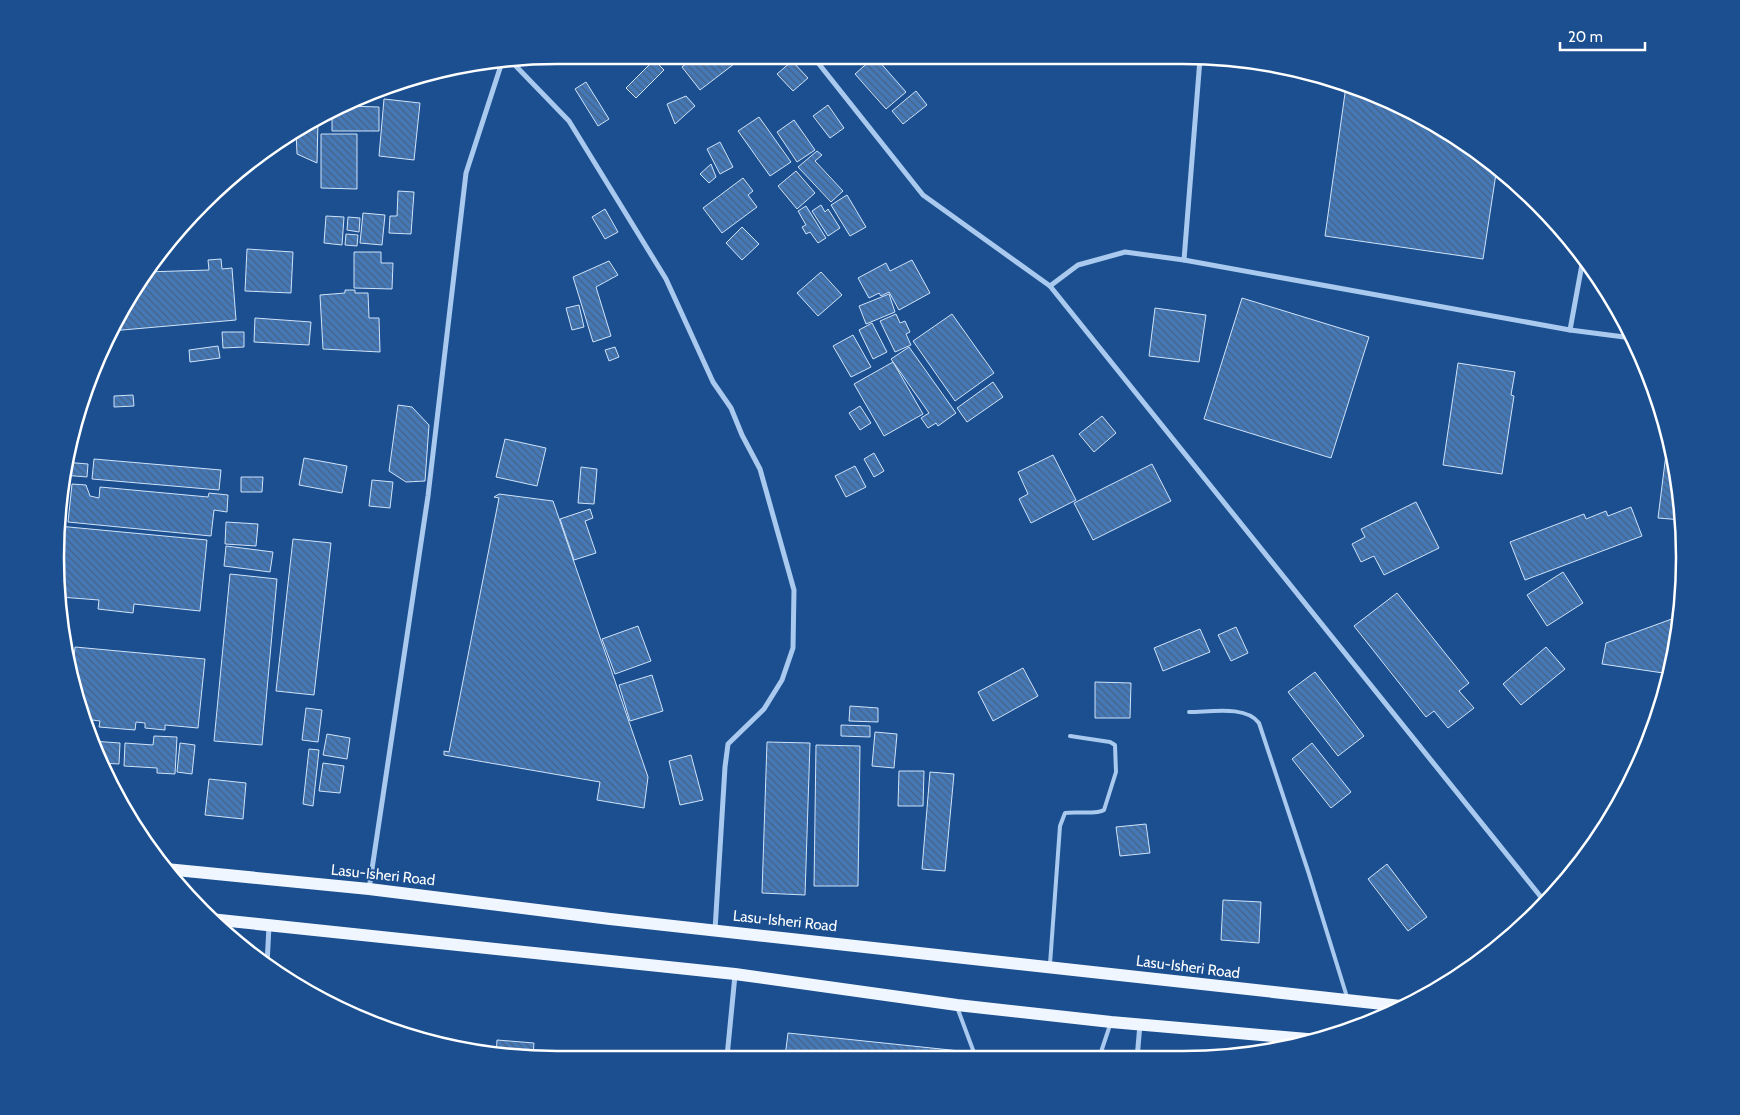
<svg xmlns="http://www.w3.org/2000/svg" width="1740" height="1115" font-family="Cabin,sans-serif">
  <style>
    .building { fill: url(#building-back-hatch); stroke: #cfe3fa }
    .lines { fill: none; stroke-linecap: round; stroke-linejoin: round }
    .service { stroke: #a9c9ee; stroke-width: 4 }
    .minor { stroke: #a9c9ee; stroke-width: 5 }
    .primary { stroke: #f0f6ff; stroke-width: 12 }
    .labels { text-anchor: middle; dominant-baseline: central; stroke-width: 4; stroke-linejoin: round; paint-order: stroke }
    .street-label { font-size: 15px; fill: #fff; stroke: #1b4f8f }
    .rim { fill: none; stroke: #fff; stroke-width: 2.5 }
  </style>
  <defs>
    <pattern id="building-back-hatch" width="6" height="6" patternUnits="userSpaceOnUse" patternTransform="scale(1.25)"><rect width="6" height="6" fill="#4478b7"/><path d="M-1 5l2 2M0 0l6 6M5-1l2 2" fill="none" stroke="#486282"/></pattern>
  </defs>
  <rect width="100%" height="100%" fill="#1b4f8f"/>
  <g class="building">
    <path d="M692 59H730L734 64 700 90 682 67Z"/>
    <path d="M872 59H877L906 92 886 109 855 74Z"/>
    <path d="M654 60 664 70 636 98 626 88Z"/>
    <path d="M792 61 808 78 793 91 777 74Z"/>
    <path d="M586 82 609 119 598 126 575 89Z"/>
    <path d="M1346 86 1375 93 1489 159 1497 167 1483 259 1325 236Z"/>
    <path d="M916 91 927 105 903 124 892 111Z"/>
    <path d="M686 96 695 106 675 124 667 104Z"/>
    <path d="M384 99 420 103 414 160 379 156Z"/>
    <path d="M828 105 844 128 830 138 813 116Z"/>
    <path d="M346 106 379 107V131H332V113Z"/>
    <path d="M759 117 791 162 770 176 738 131Z"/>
    <path d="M318 120 317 163 297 154 296 131Z"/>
    <path d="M794 120 815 150 797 162 777 132Z"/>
    <path d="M321 134H357V189L321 188Z"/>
    <path d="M720 142 733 167 720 174 707 149Z"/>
    <path d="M817 151 822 155 815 161 843 191 831 202 798 167Z"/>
    <path d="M711 164 716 177 709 183 700 174Z"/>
    <path d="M796 171 815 193 797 209 778 186Z"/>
    <path d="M743 178 753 191 748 195 757 207 722 233 703 208Z"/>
    <path d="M398 191 414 192 411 234 389 233 390 216H397Z"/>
    <path d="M847 195 866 227 850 236 831 205Z"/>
    <path d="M821 205 825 212 828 209 840 228 828 236 812 211Z"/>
    <path d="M806 206 826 238 818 243 810 232 806 234 802 227 806 225 798 211Z"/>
    <path d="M605 209 618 232 605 239 592 217Z"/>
    <path d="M363 213 385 215 382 245 360 243Z"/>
    <path d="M326 216 344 217 342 245 324 243Z"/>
    <path d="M348 217 360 218 359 232 347 230Z"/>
    <path d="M742 227 759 244 742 260 726 243Z"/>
    <path d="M176 232V244L165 245Z"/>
    <path d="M346 234 358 235 357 246 345 245Z"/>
    <path d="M247 249 293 252 291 293 245 291Z"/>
    <path d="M354 252H381V263H393L392 289 354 288Z"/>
    <path d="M221 259 222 269 232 268 236 320 111 331 122 307 145 272 209 270 208 260Z"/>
    <path d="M912 260 930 293 899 310 889 292 881 296 879 293 869 298 858 278 886 263 890 271Z"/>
    <path d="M609 261 618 275 596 287 611 336 593 342 573 277Z"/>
    <path d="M821 272 842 295 818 316 797 293Z"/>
    <path d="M345 290H355V293H368L369 318H379L380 352 323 349 320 295 345 293Z"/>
    <path d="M889 294 895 312 866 324 859 306Z"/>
    <path d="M1242 298 1369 337 1331 458 1204 419Z"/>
    <path d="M579 305 584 327 572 330 566 308Z"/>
    <path d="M1155 308 1206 315 1199 362 1149 356Z"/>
    <path d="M896 314 900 323 905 321 910 332 906 334 911 345 895 352 880 321Z"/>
    <path d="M952 314 994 373 955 401 913 341Z"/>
    <path d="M255 318 311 322 309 345 254 342Z"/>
    <path d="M872 323 887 352 873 359 859 330Z"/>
    <path d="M222 332H244V347L223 348Z"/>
    <path d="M853 335 871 367 851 377 833 346Z"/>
    <path d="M218 346 220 358 190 362 189 350Z"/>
    <path d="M615 347 619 357 609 361 605 350Z"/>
    <path d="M909 347 956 413 938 426 936 423 928 428 921 418 929 413 891 359Z"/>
    <path d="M893 362 923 414 884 436 854 384Z"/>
    <path d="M1458 363 1515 372 1511 395 1514 396 1502 474 1443 465Z"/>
    <path d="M993 382 1003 397 967 422 957 408Z"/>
    <path d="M133 395 134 406 114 407V396Z"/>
    <path d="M398 405 412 407 429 425 425 481 406 482 389 471Z"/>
    <path d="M860 406 871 423 860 430 849 413Z"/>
    <path d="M1102 416 1116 433 1094 452 1079 434Z"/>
    <path d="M1668 438 1681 492 1682 520 1658 518Z"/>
    <path d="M505 439 546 448 537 486 496 477Z"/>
    <path d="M874 453 884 471 874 477 864 459Z"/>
    <path d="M1053 455 1076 500 1031 523 1019 499 1028 494 1018 472Z"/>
    <path d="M304 458 347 466 342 493 299 485Z"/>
    <path d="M94 459 221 470 219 490 92 479Z"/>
    <path d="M64 462 88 464 87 477 63 475Z"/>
    <path d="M1152 464 1171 501 1093 540 1074 503Z"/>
    <path d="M855 466 866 487 846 497 835 476Z"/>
    <path d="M581 467 597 469 594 504 578 503Z"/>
    <path d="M241 477H263L262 492H241Z"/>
    <path d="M372 480 393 482 390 508 369 506Z"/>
    <path d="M72 484 86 485 90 496 99 498 100 487 208 497 209 493 228 495 227 512 214 510 211 536 68 522Z"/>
    <path d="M499 494 553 501 648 777 644 808 597 800 600 782 444 755V751L449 752 499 498 494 497Z"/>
    <path d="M1416 502 1439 548 1384 575 1374 556 1361 562 1352 544 1365 537 1361 529Z"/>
    <path d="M1631 507 1642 536 1525 580 1510 542 1584 514 1586 519 1606 511 1608 516Z"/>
    <path d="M590 509 593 518 585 521 596 553 574 560 560 519Z"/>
    <path d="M226 522 258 524 256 546 225 544Z"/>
    <path d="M58 526 207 540 200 611 134 604 133 613 98 609 99 600 60 597 55 557Z"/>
    <path d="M293 539 331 543 314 695 276 691Z"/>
    <path d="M226 546 273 552 270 572 224 566Z"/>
    <path d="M1563 572 1583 603 1547 626 1527 595Z"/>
    <path d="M230 574 277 579 262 745 214 741Z"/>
    <path d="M1397 593 1469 683 1459 691 1474 708 1448 728 1434 711 1426 717 1354 626Z"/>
    <path d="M1680 616 1670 674 1602 664 1606 643Z"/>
    <path d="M638 626 651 661 615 674 602 639Z"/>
    <path d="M1236 627 1248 653 1231 661 1218 635Z"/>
    <path d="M1200 629 1210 652 1163 671 1154 648Z"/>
    <path d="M75 647 205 659 198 728 165 725V730L145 728V723L136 722 135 730 99 727 100 721 84 719 72 688 70 669H73Z"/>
    <path d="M1546 647 1565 669 1521 705 1503 684Z"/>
    <path d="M1023 668 1038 696 993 721 978 692Z"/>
    <path d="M1315 672 1364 736 1338 756 1288 692Z"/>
    <path d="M652 675 663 711 630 721 619 685Z"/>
    <path d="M1095 682 1131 683 1130 718H1095Z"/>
    <path d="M850 706 878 708V722L849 721Z"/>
    <path d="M306 708 322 710 318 742 302 740Z"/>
    <path d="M841 725 870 726V737L841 736Z"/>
    <path d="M875 732 897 734 894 768 872 766Z"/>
    <path d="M327 734 350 738 347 759 323 755Z"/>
    <path d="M154 736 177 737 175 774 157 773V768L124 766 125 743 153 745Z"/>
    <path d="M92 741 120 743 119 764 100 763Z"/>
    <path d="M767 742 810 743 805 895 762 893Z"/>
    <path d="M180 743 195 745 192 774 177 772Z"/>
    <path d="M1312 743 1351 792 1331 808 1292 759Z"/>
    <path d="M816 745 860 746 858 886H814Z"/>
    <path d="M309 749 319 750 313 806 303 804Z"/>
    <path d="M691 755 703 800 680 805 669 761Z"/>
    <path d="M323 763 344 766 340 793 319 791Z"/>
    <path d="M899 771H924L923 806H898Z"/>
    <path d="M930 772 954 774 945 871 922 869Z"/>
    <path d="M209 779 246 783 243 819 205 815Z"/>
    <path d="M1146 824 1150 853 1120 856 1116 827Z"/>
    <path d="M1387 864 1427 917 1408 931 1368 879Z"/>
    <path d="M1223 900 1261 902 1259 943 1221 940Z"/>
    <path d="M788 1033 960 1051 959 1058 785 1057Z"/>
    <path d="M497 1040 534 1043 533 1056H496Z"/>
  </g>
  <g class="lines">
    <g class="service">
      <path d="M1189 712C1210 712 1246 705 1259 723L1308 871 1347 997"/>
      <path d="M1050 964 1060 826 1065 813C1076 811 1096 815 1104 810L1116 772 1115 745 1110 742 1070 736"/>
      <path d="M957 1007 976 1058"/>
      <path d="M1099 1058 1110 1025"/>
    </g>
    <g class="minor">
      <path d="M509 59 569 121 666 279 713 382 731 408 742 435 760 469 794 590 793 648 782 680 764 709 728 744 725 767 715 930"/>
      <path d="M815 59 923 195 1050 286"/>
      <path d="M1184 260 1200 59"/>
      <path d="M1570 330 1583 259"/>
      <path d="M369 889 428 496 466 173 503 59"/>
      <path d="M1545 902 1050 286 1078 265 1125 252 1184 260 1570 330 1632 338"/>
      <path d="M267 965 269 926"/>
      <path d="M727 1057 735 975"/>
      <path d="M1137 1059 1140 1024"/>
    </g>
    <g class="primary">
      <path d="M166 869 369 889 610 919 1401 1006"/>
      <path d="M210 919 735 974 957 1005 1111 1022 1319 1040"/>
    </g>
  </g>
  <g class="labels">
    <g class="street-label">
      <text transform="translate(383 875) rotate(6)">Lasu-Isheri Road</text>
      <text transform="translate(785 921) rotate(6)">Lasu-Isheri Road</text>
      <text transform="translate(1188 967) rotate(7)">Lasu-Isheri Road</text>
    </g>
  </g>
  <path d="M0 0H1740V1115H0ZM557 64H1183A493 493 0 0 1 1676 557V558A493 493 0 0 1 1183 1051H557A493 493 0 0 1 64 558V557A493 493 0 0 1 557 64Z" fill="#1b4f8f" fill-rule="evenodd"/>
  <path class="rim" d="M557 64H1183A493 493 0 0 1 1676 557V558A493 493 0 0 1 1183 1051H557A493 493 0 0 1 64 558V557A493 493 0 0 1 557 64Z"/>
  <path d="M1560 42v8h85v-8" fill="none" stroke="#ffffff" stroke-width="2.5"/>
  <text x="1568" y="42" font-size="15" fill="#ffffff" stroke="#1b4f8f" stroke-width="4" paint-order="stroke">20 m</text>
</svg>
